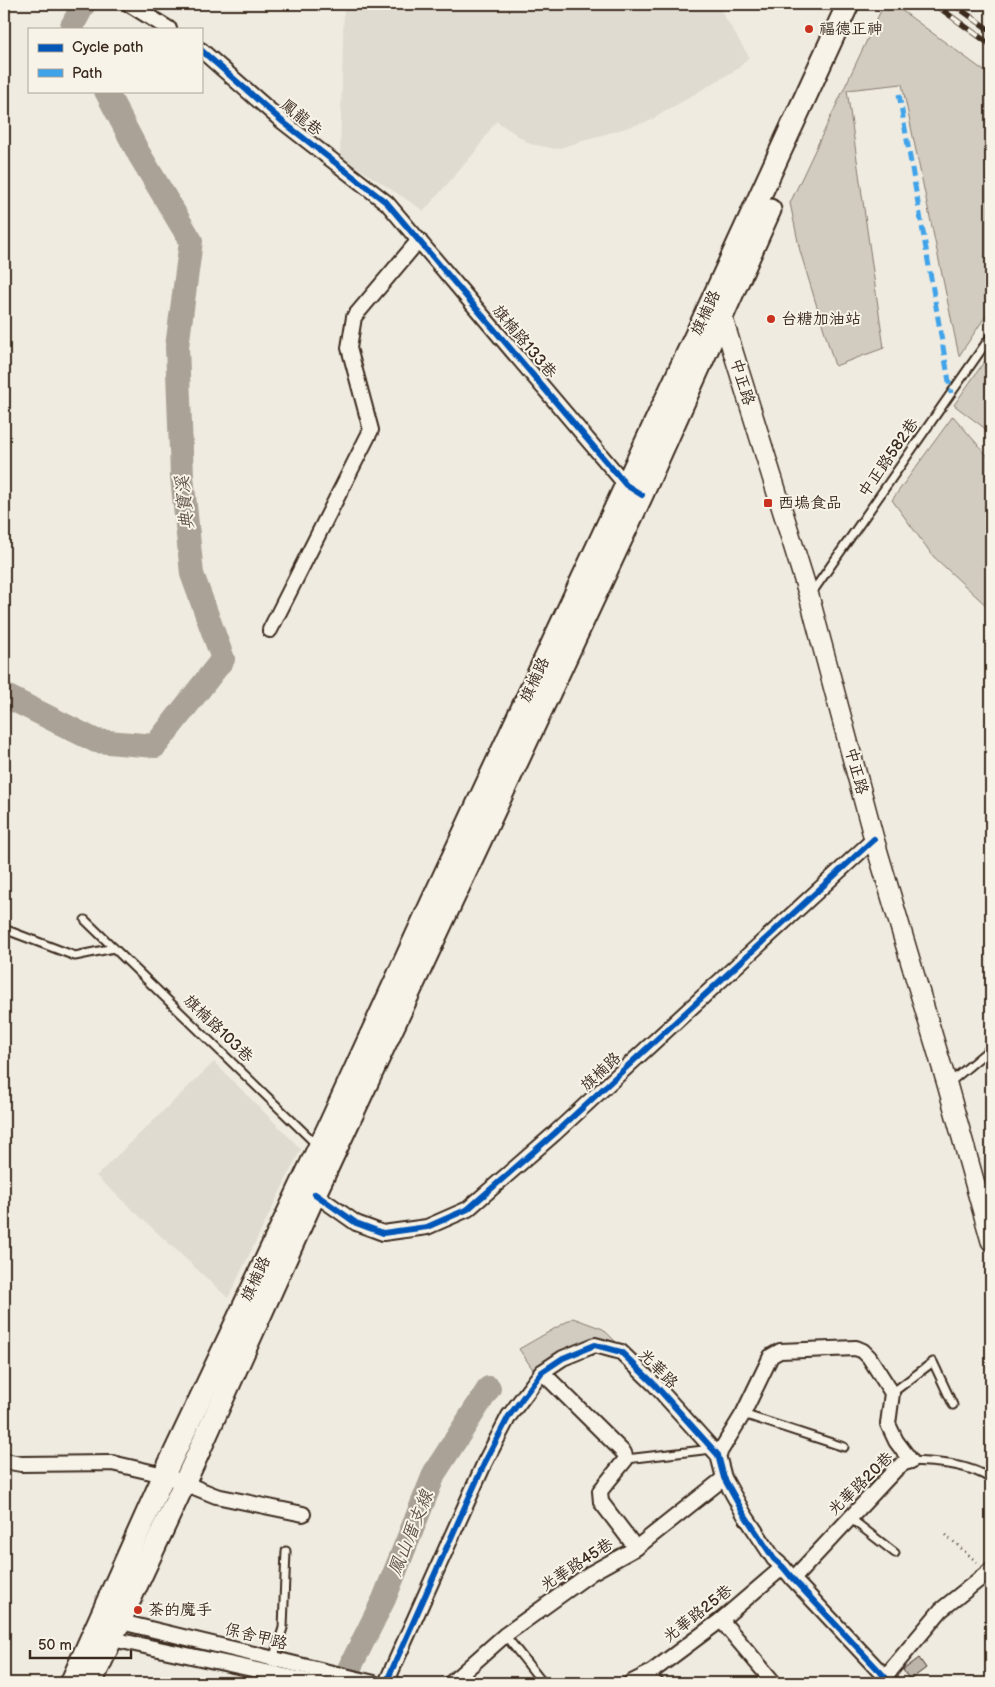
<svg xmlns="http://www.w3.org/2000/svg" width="995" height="1687" font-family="'Balsamiq Sans','LXGW WenKai TC',sans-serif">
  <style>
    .built { fill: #e0dbd0 }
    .green { fill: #d1cbc0; stroke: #867a6f }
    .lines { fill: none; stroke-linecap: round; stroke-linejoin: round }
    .river { stroke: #aaa296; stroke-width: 24 }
    .building { fill: #bdb5aa; stroke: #3b2a1e }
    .lane-casing { stroke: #3b2a1e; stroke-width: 11 }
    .street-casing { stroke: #3b2a1e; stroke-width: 18 }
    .secondary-casing { stroke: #3b2a1e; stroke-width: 22 }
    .primary-casing { stroke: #3b2a1e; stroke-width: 25 }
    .path { stroke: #3b2a1e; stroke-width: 2.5; stroke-dasharray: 1 4; stroke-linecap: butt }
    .lane { stroke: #f7f3e8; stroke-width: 7 }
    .street { stroke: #f7f3e8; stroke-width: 14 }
    .secondary { stroke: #f7f3e8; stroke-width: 19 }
    .primary { stroke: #f7f3e8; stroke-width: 21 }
    .rail-casing { stroke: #3b2a1e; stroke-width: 5.5 }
    .rail { stroke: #f7f3e8; stroke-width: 4; stroke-dasharray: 11; stroke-linecap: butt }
    .quiet { stroke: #3fa3ea; stroke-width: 5; stroke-dasharray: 10 5; stroke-linecap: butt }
    .cycleway-casing { stroke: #f7f3e8; stroke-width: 9 }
    .cycleway { stroke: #0057b8; stroke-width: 6 }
    .poi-dot { fill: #c8321e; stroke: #f7f3e8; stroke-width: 2 }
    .labels { text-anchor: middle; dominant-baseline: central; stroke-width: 4; stroke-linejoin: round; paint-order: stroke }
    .poi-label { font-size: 16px; fill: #3b2a1e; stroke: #f7f3e8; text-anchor: start }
    .street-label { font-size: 16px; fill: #3b2a1e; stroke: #f7f3e8 }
    .water-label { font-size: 18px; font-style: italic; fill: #625448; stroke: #f7f3e8 }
  </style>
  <rect width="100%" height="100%" fill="#efebe0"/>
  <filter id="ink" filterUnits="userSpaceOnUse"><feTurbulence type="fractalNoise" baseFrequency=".02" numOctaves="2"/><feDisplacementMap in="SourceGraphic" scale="10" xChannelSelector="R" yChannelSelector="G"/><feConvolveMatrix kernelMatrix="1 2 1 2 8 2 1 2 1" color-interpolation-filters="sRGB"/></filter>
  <g filter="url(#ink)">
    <g class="built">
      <path d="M344 4H717L749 57 739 68 649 121 556 149 530 144 496 121 475 152 424 211 340 156Z"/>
      <path d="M214 1062 301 1149 228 1298 96 1176Z"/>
    </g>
    <g class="green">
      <path d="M884 4H893L991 76V308L959 356 902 84 847 90 884 348 835 366 800 251 790 203Z"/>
      <path d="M991 352V433L954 405Z"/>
      <path d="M953 416 991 460V610L933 556 892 500Z"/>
      <path d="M573 1318 603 1329 620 1346 598 1343 536 1374 519 1349Z"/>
    </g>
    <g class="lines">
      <g class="river">
        <path d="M73 29 72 26 84 4"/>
        <path d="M4 695 96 741 155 746 223 659 192 574 182 476 177 347 191 241 139 154 106 91"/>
        <path d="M342 1683 384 1599 435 1472 489 1388"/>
      </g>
    </g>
    <path class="building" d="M919 1658 926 1668 910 1680 903 1670Z"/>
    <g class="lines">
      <defs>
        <g id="lane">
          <path d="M811 594 991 336"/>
          <path d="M85 920 317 1145"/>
          <path d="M4 929 75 956 114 948"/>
          <path d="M948 1084 991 1048"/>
          <path d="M892 1393 933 1362 953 1405"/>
          <path d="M743 1414 844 1447"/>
          <path d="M626 1459 712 1449"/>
          <path d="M911 1461C939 1463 967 1463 991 1479"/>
          <path d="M850 1518 895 1553"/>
          <path d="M505 1635 543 1683"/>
          <path d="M273 1659 283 1628 286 1551"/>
          <path d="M650 1673 660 1683"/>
        </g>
        <g id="street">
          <path d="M129 4 169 29"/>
          <path d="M201 50 283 122 387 203 626 485 631 488"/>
          <path d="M270 630 371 430 349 348 354 317 419 240"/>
          <path d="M315 1194 356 1223 383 1233 427 1227 468 1209 554 1134 874 839"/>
          <path d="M542 1372 624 1453 626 1459 600 1491 601 1502 636 1548"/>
          <path d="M718 1455 743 1414 771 1356 780 1351 856 1348 863 1351 869 1357 892 1393 888 1424 896 1441 911 1461 904 1463 896 1469 793 1579"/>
          <path d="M4 1461 21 1464 112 1463 164 1475 216 1496 303 1514"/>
          <path d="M721 1620 774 1683"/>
          <path d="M113 1621 121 1622 374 1683"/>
          <path d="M108 1633 112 1639 317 1683"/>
          <path d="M386 1683 485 1462 509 1416 542 1372 563 1358 595 1345 621 1352 655 1385 718 1455 724 1478 744 1514 774 1559 783 1567 793 1579 885 1677"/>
          <path d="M451 1683 505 1635 591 1573 636 1548 724 1478"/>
          <path d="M630 1683 650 1673 721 1620 783 1567"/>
          <path d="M880 1683 941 1610 991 1570"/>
        </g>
        <path id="secondary" d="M713 313 722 316 809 596 874 839 947 1084 991 1241"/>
        <g id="primary">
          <path d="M71 1683 164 1475 328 1128 436 893 707 311 848 4"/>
          <path d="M91 1683 196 1458 315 1194 642 495 770 210"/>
        </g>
      </defs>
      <use href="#lane" class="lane-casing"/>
      <use href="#street" class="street-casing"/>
      <use href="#secondary" class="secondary-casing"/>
      <use href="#primary" class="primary-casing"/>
      <path class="path" d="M946 1535 979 1564"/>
      <use href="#lane" class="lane"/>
      <use href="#street" class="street"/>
      <use href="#secondary" class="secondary"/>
      <use href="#primary" class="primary"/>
      <defs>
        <g id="rail">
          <path d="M934 4 991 45"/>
          <path d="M953 4 991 31"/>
        </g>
      </defs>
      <use href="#rail" class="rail-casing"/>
      <use href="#rail" class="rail"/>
      <path class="quiet" d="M899 94 951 393"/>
      <defs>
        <g id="cycleway">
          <path d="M201 50 283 122 387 203 626 485 642 495"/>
          <path d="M315 1194 356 1223 383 1233 427 1227 468 1209 554 1134 874 839"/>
          <path d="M386 1683 485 1462 509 1416 542 1372 563 1358 595 1345 621 1352 655 1385 718 1455 724 1478 744 1514 774 1559 783 1567 793 1579 885 1677"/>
        </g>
      </defs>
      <use href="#cycleway" class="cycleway-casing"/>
      <use href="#cycleway" class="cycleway"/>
    </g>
  </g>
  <g class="poi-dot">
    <circle cx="809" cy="29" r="5"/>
    <circle cx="771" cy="319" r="5"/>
    <rect x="763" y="498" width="10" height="10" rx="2.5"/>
    <circle cx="138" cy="1610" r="5"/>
  </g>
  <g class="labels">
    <g class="poi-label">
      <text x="819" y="29">福德正神</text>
      <text x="781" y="319">台糖加油站</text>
      <text x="778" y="503">西塢食品</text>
      <text x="148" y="1610">茶的魔手</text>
    </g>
    <g class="street-label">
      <text transform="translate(301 118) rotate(39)">鳳龍巷</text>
      <text transform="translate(706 313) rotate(-65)">旗楠路</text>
      <text transform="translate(524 342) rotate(50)">旗楠路133巷</text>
      <text transform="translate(742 382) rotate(73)">中正路</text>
      <text transform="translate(889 458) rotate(-55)">中正路582巷</text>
      <text transform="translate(535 680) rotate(-65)">旗楠路</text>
      <text transform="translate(856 771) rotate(75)">中正路</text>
      <text transform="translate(218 1029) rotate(44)">旗楠路103巷</text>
      <text transform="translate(601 1072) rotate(-43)">旗楠路</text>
      <text transform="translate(256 1279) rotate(-65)">旗楠路</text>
      <text transform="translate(658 1369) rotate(46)">光華路</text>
      <text transform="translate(861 1484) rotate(-44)">光華路20巷</text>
      <text transform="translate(577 1565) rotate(-33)">光華路45巷</text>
      <text transform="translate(698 1614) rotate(-38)">光華路25巷</text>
      <text transform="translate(256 1637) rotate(14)">保舍甲路</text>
    </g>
    <g class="water-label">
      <text transform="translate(185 503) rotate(-96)">典寶溪</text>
      <text transform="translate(411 1533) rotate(-68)">鳳山厝支線</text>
    </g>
  </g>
  <rect width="995" height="1687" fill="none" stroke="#f7f3e8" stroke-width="20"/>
  <rect x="10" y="10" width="975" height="1667" fill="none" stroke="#3b2a1e" stroke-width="2" filter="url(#ink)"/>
  <rect x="28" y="28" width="175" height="65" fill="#f7f3e8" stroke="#aca397"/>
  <rect x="38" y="44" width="25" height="8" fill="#0057b8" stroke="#aca397"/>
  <text x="72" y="52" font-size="15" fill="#3b2a1e">Cycle path</text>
  <rect x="38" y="69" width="25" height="8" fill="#3fa3ea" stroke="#aca397"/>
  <text x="72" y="78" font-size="15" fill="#3b2a1e">Path</text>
  <path d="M30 1650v8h101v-8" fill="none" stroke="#3b2a1e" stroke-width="2.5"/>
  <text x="38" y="1650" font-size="15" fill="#3b2a1e" stroke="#f7f3e8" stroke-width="4" paint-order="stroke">50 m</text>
</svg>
